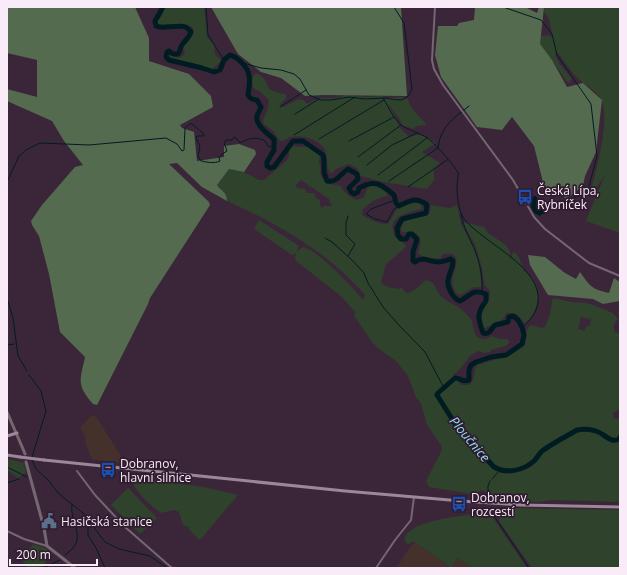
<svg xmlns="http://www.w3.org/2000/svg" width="627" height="575" font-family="'Open Sans',sans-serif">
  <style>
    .industrial { fill: #44312b }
    .green { fill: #2f422c; fill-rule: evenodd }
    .forest { fill: #546b50 }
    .water { fill: #001c23 }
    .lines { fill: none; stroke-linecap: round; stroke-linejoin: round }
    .stream { stroke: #001c23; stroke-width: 1 }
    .river { stroke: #001c23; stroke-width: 5 }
    .minor { stroke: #746771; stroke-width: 2 }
    .tertiary { stroke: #746771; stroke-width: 3 }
    .secondary { stroke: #9b8797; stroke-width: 3 }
    .secondary-bridge { stroke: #9b8797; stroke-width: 3 }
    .labels { text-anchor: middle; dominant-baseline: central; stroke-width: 3.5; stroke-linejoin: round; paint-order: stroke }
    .poi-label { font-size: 12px; fill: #f9ebf7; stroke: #301c2f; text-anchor: start }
    .water-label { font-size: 13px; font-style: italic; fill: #93dff3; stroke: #301c2f }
  </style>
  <rect width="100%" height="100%" fill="#3b2639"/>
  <g class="industrial">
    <path d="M95 415 124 461 116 463 92 459 85 442 86 438 80 428 90 417Z"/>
    <path d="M414 542 451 568 458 558 473 568H396Z"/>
  </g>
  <g class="green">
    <path d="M165 7H204L207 37 214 45 215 54 221 60 219 63 212 69H209L195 64 168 58 170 56 179 58 184 55 185 50 183 48V46L190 39 194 31 192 27 186 24 158 25 156 22 161 17Z"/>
    <path d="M543 7H620V233L586 221 605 175 594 191 592 192 591 190C596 170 612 116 600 98 594 88 582 84 575 75V76L558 53H556L555 54 559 63 571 78 570 83 567 82 552 60 541 48 539 42 540 36 548 35 553 38 549 19 543 10Z"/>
    <path d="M256 73C263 76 267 82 269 89L278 93 286 94V98L280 105 283 107 299 99 304 100 307 104 319 98H335L347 95 365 97 383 96 384 98C392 99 399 96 407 98L413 110 426 124V125L416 126 413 129 402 125 400 120 387 102 394 115 400 128 409 137C421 132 427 137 436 143L422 152 440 163 434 169V180L427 189 383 182 361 176 357 168 349 164 336 169 332 173H330C326 168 328 156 325 150 320 140 302 134 291 137 288 137 286 140 283 141H280L273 131 264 124 263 120 268 108 269 100 261 92 253 88 252 80 254 75Z"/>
    <path d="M293 146C299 148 303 146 308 147 311 148 317 152 320 155L319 162 321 169 320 173C327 190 332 181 342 187L341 188 349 196 356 200 363 198C368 191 365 185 376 185L386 192 388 195 373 201 363 209 362 215C370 219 379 225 388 224 391 220 395 212 397 210 402 205 416 201 421 205V209C410 212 389 216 393 230 393 231 394 236 395 236 398 241 404 241 406 247L386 264 381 282 383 285 392 288 399 289 401 287 406 293C415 292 420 285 426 280 437 283 435 289 440 295 445 301 452 303 458 307 462 309 466 314 469 317 476 323 470 337 483 339 487 339 489 338 492 336L499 339H507L509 341V343L505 346 491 350 490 352 484 353 478 351 470 356 460 369 453 375 461 385H469C477 378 472 372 477 365 493 359 509 359 523 346 530 340 522 329 532 325L542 328 545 327 550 315 552 300 554 298 571 302 586 303 593 305 613 313 618 319 614 325V331L620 334V409L613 413 614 418 620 419V502L550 500 539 502 494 499C491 494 486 492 481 490L478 493 471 494 429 487 426 481 427 479 442 450 441 445 427 425 421 404 416 397 408 376 396 361 379 349 372 342 355 317 354 318 355 312 342 297 295 260 296 253 292 255 254 229 259 220 299 246 296 252 303 247C316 249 354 288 363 300L365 295C328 252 278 224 227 201 227 192 221 191 217 184L229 169 244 172 259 180H264L286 161 289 157V149ZM301 180 329 199 332 206H324L322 208 320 205V200L316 198 314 193H307L305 189 297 188 296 185ZM581 317 591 319 590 326H587L584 331 578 329Z"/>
    <path d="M430 205 450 208 457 205 461 224 474 247 478 259 482 287H474L461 295 457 294C445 277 461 269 455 256 451 253 446 253 442 255L441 258C434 259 423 258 418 253L421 242C416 229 413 233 402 232 398 216 419 219 428 215L431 209Z"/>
    <path d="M462 222 484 227 488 233 506 245 510 252V260L513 252C520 254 520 264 524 270 527 274 532 276 534 281 543 295 536 315 525 324L518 315 517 314 507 313 502 320 485 328 483 327C477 309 491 306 490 291L484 284 482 268 475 244Z"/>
    <path d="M7 459 24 463 26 473 18 478 7 470Z"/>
    <path d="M134 478 204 487 238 495 200 540 192 533 188 527 183 525 179 512 174 510 162 513C152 508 134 490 131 479Z"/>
    <path d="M128 488 157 518 140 534 111 505Z"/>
    <path d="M505 508 620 510V568H532L499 521 501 514 504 512 510 516 514 515 513 512Z"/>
    <path d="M482 513H488L491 515 527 568H473L458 558 451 568 413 541 409 544 406 543 404 539C410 519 465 516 482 513Z"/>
    <path d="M33 544 45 548 52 554C42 566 44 568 28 568L22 560Z"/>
  </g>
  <g class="forest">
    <path d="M7 7H135L149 38V61L189 74 211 96 213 107 180 125 182 128 194 132 197 161 224 157V146L239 144 255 150 256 154 244 172 229 169 217 185C221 191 227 192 227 201L202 187 177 163 169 164 209 202 210 205 150 298 148 304 97 405 93 404C76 384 80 381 85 357L60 332 49 274 39 236 32 225 31 221 42 205 75 167 83 165 64 141 52 121 7 101V89L37 97V60L7 53Z"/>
    <path d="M211 7H401L407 96 323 95 305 96 281 78 261 72 238 54Z"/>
    <path d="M475 7H525L537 13 539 7H544L540 44 552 60 567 87 583 83 602 100 596 152 585 176 583 186 566 199 556 188 545 190 534 146 512 117 502 130 477 127 441 77 435 55 438 26H457L459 23 474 20Z"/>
    <path d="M528 255 545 257 565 273 576 279 580 272C590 286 591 289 609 293L614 278 620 282V301L603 304 593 299 548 295 530 265Z"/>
  </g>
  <path class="water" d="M534 196H536L545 210 544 214H542L540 216 534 213 528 201Z"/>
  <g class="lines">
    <g class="stream">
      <path d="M206 7 208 35 224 60"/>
      <path d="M503 7 541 20 552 34 557 55 591 104 597 156 588 190 564 204 544 208"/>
      <path d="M243 63 261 68 281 70 294 74 300 79 309 95 321 100H331L349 97 365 99 383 98C388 106 392 116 399 123 406 130 418 132 426 137 432 140 456 167 458 173 459 176 457 182 457 185 457 196 458 211 465 220 485 244 543 267 538 303 536 313 530 321 522 327"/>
      <path d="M383 98C398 99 405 105 412 89L404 23 394 7"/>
      <path d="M280 107 306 90"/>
      <path d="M295 114 319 99"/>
      <path d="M294 135 355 97"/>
      <path d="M319 139 384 100"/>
      <path d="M349 141 394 117"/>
      <path d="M438 147C441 126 454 118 469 106"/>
      <path d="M358 157 401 125"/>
      <path d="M367 165 392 145 417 133"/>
      <path d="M378 175 427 138"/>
      <path d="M389 181 438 148"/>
      <path d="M7 182 19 156 26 150 40 143 89 145 166 138 177 144 182 151 184 150 185 128 191 123 204 134 203 136H197L196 138 200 146 198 156 201 161C207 162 214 164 220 161L219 158 222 154 227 151 224 143 226 140H232L234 137 236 138 240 143C249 138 254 137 264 140L268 146 274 148"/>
      <path d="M408 187 447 160"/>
      <path d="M395 200 371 209 366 214 375 219 387 222 394 209 399 206"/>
      <path d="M461 214C463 226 468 235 473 246 480 261 483 277 482 293"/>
      <path d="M348 216 346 223V235L355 244 348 256"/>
      <path d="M325 238 332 242 352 260 364 273 368 283 383 307 397 323 425 352 444 388"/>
      <path d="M7 298 13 318 18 356 27 371"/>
      <path d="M7 345 14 344"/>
      <path d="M29 375 41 391 46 411 32 457"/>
      <path d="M32 460 36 469 48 480 59 494 83 513 105 542 119 549 150 556 167 568"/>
      <path d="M7 467 27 477"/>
      <path d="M492 479 500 470"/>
      <path d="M7 483 19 479"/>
      <path d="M488 493V486L490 481"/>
      <path d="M492 513 529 568"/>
      <path d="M90 524 88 528V535L96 548 105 568"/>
      <path d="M65 555C90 538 69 525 72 504"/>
      <path d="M43 568 60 560"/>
    </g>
    <path class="river" d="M163 7 155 21 156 26C166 31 184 20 191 32 189 38 185 40 182 45 180 47 180 52 178 54 175 55 171 53 169 51L167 52 166 57 169 60 202 68 214 72 220 70 224 60 230 55C235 56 238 59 241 62 252 72 250 82 248 95 250 99 253 100 257 100L261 107C260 110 258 113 257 116 255 125 268 134 274 139V150L267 162V166L270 168 274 167 293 141H303L323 155 324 160V172L327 181C337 183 340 174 348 169L357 174 358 179 349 188 351 192 354 194 358 192 359 188C375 179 381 184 394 195L396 203 399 206C410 201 416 196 427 205L426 213 402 219 397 228 398 235 401 239H406L409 234H412L417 239 413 252V261L415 262C423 256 430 262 438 262 442 262 447 260 451 259L453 261C453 268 449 273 448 280 447 287 453 299 460 301 471 296 471 288 486 294V301C476 313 478 319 483 333 490 335 491 329 495 325L508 322 509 317 513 316 518 320 522 327 524 335 522 344 506 355 491 357 476 362 471 365 469 370V380C463 383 461 378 455 378L438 393 437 395 459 430 494 467C506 474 523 471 534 461 537 458 539 454 542 451 553 443 565 437 577 430 583 429 590 429 596 431 605 434 611 444 619 439L620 437"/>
    <g class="minor">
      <path d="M435 7 432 60 434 69 443 85 513 180 534 217 545 229 589 263 620 276"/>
      <path d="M77 471 95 495 125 527 172 568"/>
      <path d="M7 531 24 539 47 546"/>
      <path d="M376 568 395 540 411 520 414 497"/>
    </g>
    <g class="tertiary">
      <path d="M7 412 23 449 25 454"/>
      <path d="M26 462 44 528 47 546 75 568"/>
    </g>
    <g class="secondary">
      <path d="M7 436 17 433"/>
      <path d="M7 455 20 457"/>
      <path d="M44 460 345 491 461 501 521 505 620 507"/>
    </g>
    <path class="secondary-bridge" d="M20 457 44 460"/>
  </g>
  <defs>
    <symbol id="bus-bare" viewBox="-9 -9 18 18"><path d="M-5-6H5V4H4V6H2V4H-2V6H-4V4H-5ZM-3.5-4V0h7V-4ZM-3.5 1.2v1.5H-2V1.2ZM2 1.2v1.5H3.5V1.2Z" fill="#1a4fb4" stroke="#301c2f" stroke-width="2.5" paint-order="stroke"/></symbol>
    <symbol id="civic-bare" viewBox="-9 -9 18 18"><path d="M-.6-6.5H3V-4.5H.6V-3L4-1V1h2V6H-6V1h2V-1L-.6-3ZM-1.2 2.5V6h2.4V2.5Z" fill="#5c6f8a" stroke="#301c2f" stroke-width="2.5" paint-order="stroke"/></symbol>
  </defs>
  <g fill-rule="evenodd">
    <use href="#bus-bare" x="514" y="186" width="22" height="22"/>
    <use href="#bus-bare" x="97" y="459" width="22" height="22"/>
    <use href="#bus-bare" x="448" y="493" width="22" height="22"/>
    <use href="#civic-bare" x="38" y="510" width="22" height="22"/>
  </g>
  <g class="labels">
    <g class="poi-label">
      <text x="537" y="190">Česká Lípa,<tspan x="537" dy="14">Rybníček</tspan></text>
      <text x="120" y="463">Dobranov,<tspan x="120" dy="14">hlavní silnice</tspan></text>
      <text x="471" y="497">Dobranov,<tspan x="471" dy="14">rozcestí</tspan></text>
      <text x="61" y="521">Hasičská stanice</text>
    </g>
    <g class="water-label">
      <text transform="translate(470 439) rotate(50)">Ploučnice</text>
    </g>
  </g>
  <rect width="627" height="575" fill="none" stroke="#f9ebf7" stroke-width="16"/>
  <path d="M10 559v6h87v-6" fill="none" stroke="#f9ebf7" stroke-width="2"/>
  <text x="16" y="559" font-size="12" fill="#f9ebf7" stroke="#301c2f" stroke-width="3" paint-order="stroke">200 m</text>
</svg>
